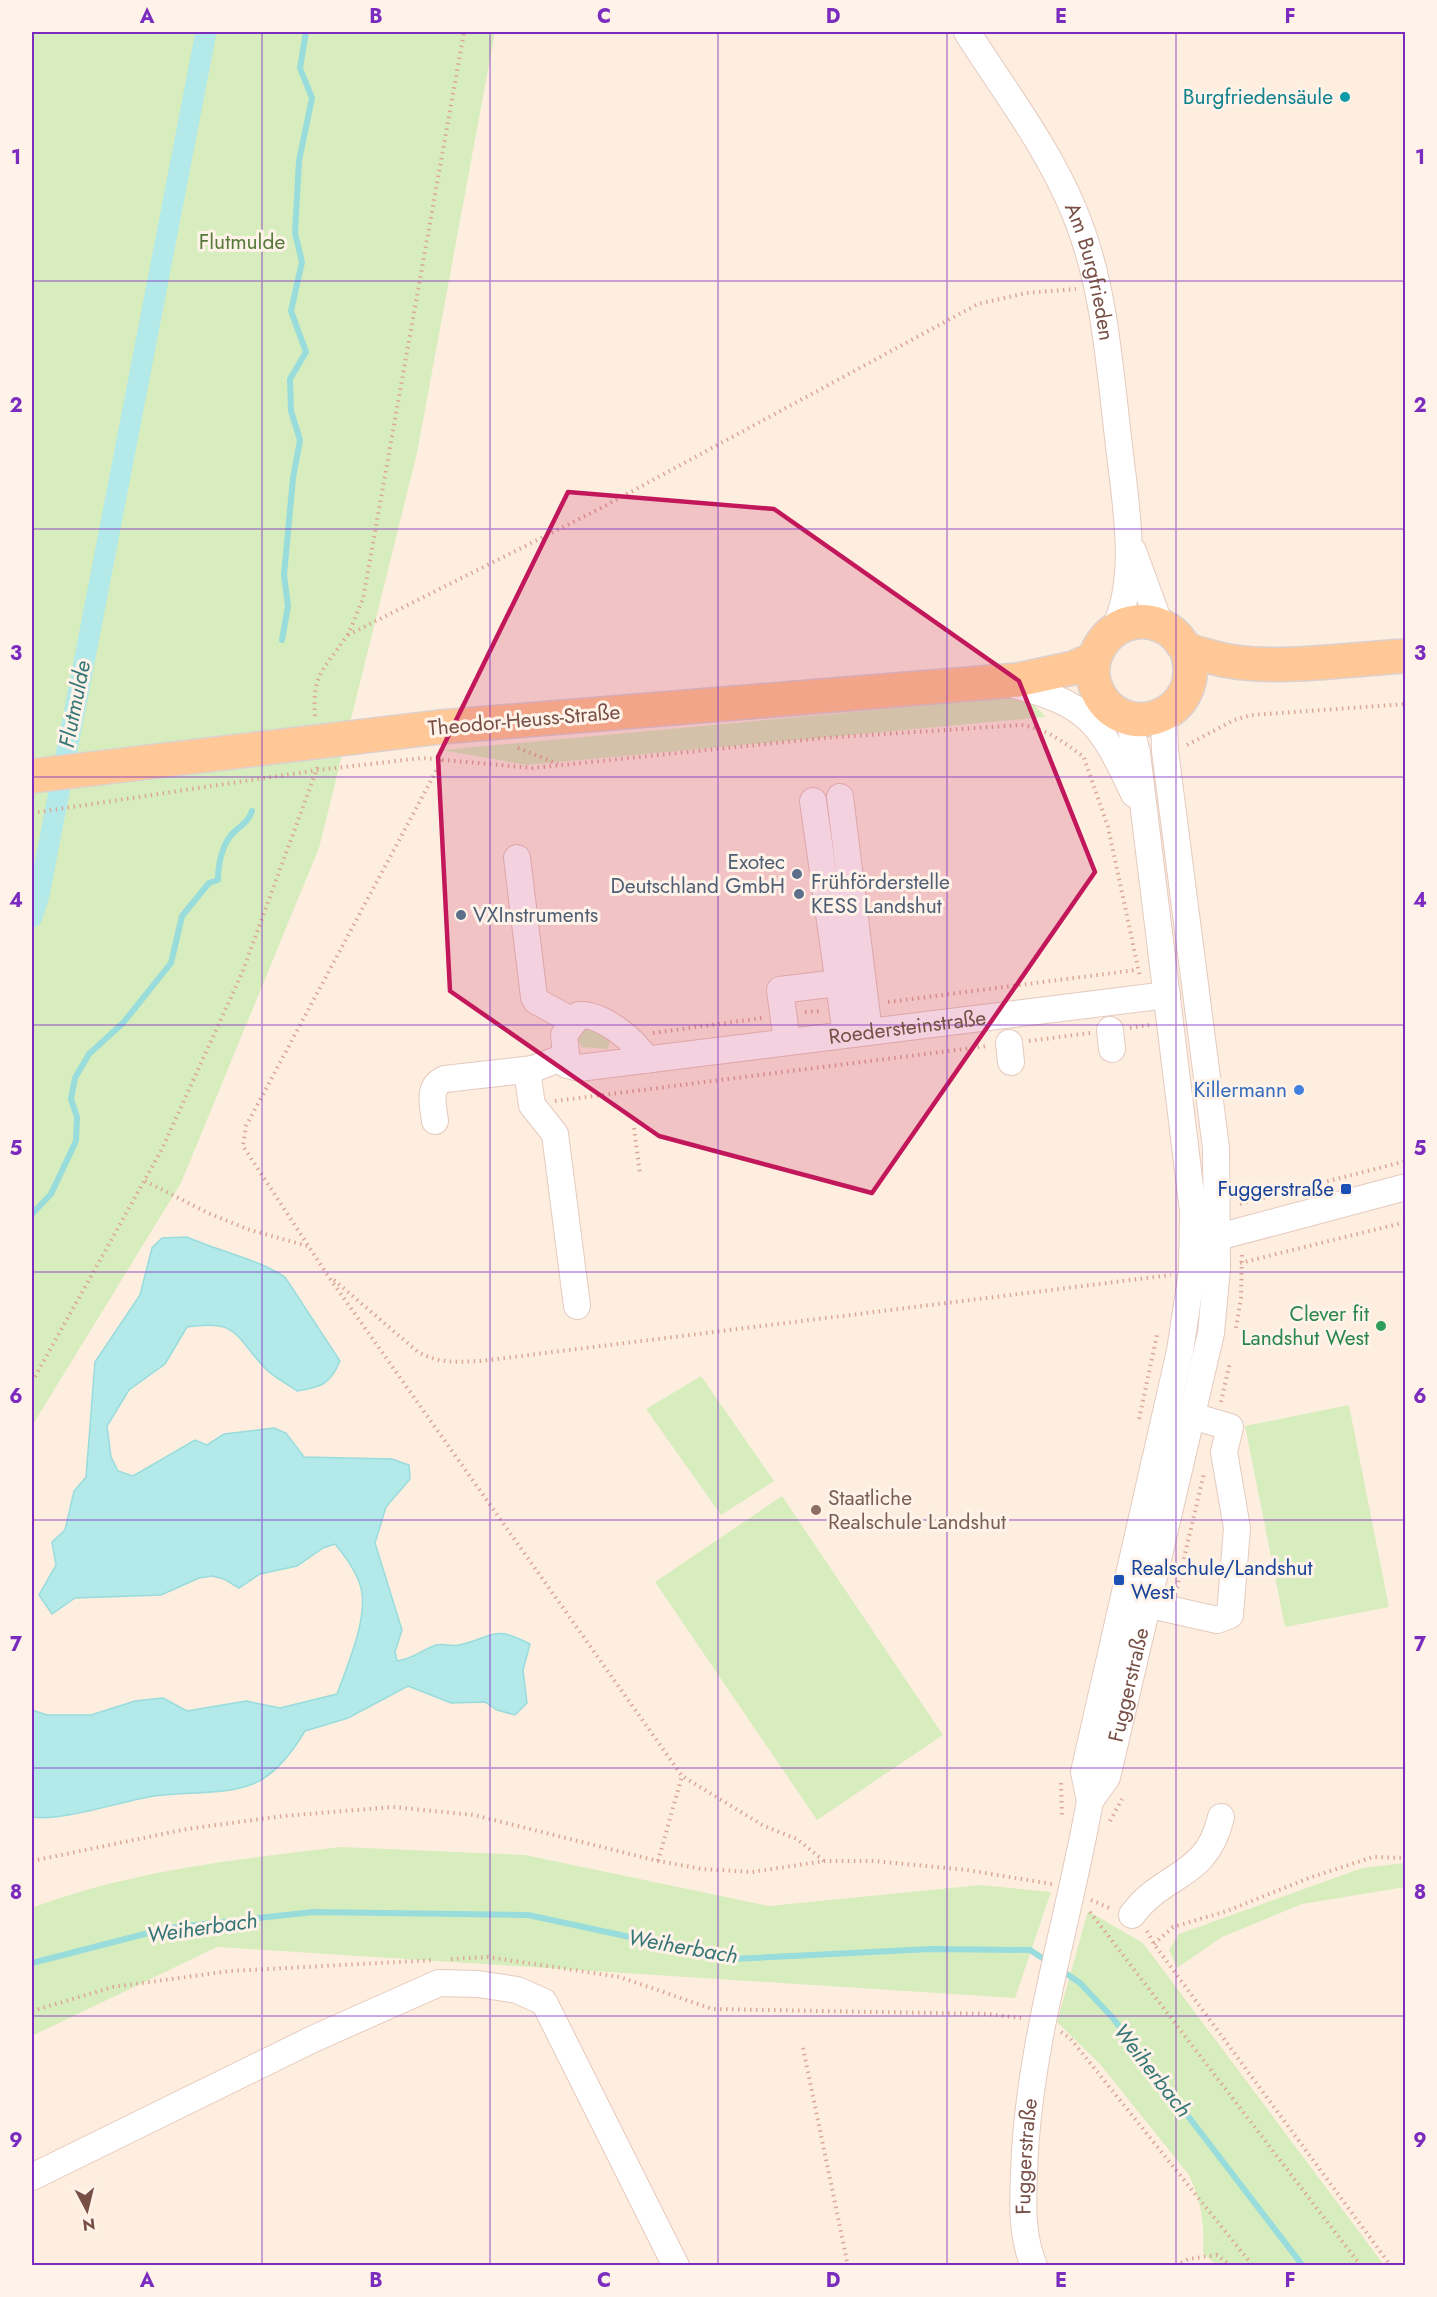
<svg xmlns="http://www.w3.org/2000/svg" width="1437" height="2297" font-family="Jost,sans-serif">
  <style>
    .green { fill: #d8edbd }
    .water { fill: #b3e9e9; stroke: #98dcdc; stroke-width: 1.5 }
    .lines { fill: none; stroke-linecap: round; stroke-linejoin: round }
    .stream { stroke: #98dcdc; stroke-width: 6 }
    .canal { stroke: #b3e9e9; stroke-width: 21 }
    .minor-casing { stroke: #e5cabe; stroke-width: 28 }
    .major-casing { stroke: #dcd1cf; stroke-width: 36 }
    .path { stroke: #dba898; stroke-width: 4; stroke-dasharray: 1.5 4.5; stroke-linecap: butt }
    .minor { stroke: #fff; stroke-width: 26 }
    .major { stroke: #ffc896; stroke-width: 33 }
    .major-bridge-casing { stroke: #dcd1cf; stroke-width: 36; stroke-linecap: butt }
    .major-bridge { stroke: #ffc896; stroke-width: 33 }
    .marked { fill: #c2185b; fill-opacity: 0.2; stroke: #c2185b; stroke-width: 4.5; stroke-linejoin: round }
    .grid { fill: none; stroke: #7b2cbf; stroke-width: 1.5; stroke-opacity: 0.55 }
    .culture-dot { fill: #0f9aa8; stroke: #fff2e8; stroke-width: 2 }
    .service-dot { fill: #5c6f8a; stroke: #fff2e8; stroke-width: 2 }
    .shop-dot { fill: #3f7fe0; stroke: #fff2e8; stroke-width: 2 }
    .transit-dot { fill: #1a4fb4; stroke: #fff2e8; stroke-width: 2 }
    .leisure-dot { fill: #2e9e5b; stroke: #fff2e8; stroke-width: 2 }
    .education-dot { fill: #8d6e63; stroke: #fff2e8; stroke-width: 2 }
    .labels { text-anchor: middle; dominant-baseline: central; stroke-width: 6; stroke-linejoin: round; paint-order: stroke }
    .culture-label { font-size: 21px; fill: #0d838f; stroke: #fff2e8; text-anchor: end }
    .park-label { font-size: 21px; fill: #557939; stroke: #fff2e8 }
    .street-label { font-size: 21px; fill: #774f45; stroke: #fff2e8 }
    .service-label { font-size: 21px; fill: #4e5e75; stroke: #fff2e8; text-anchor: start }
    .shop-label { font-size: 21px; fill: #366cbe; stroke: #fff2e8; text-anchor: end }
    .transit-label { font-size: 21px; fill: #164399; stroke: #fff2e8; text-anchor: end }
    .leisure-label { font-size: 21px; fill: #27864d; stroke: #fff2e8; text-anchor: end }
    .education-label { font-size: 21px; fill: #785e54; stroke: #fff2e8; text-anchor: start }
    .water-label { font-size: 22px; font-style: italic; fill: #357677; stroke: #fff2e8 }
    .neatline { fill: none; stroke: #7b2cbf; stroke-width: 2 }
    .grid-label { font-size: 20px; text-anchor: middle; font-weight: bold; fill: #7b2cbf }
  </style>
  <rect width="100%" height="100%" fill="#feeee0"/>
  <g class="green">
    <path d="M32 32H495L417 453 319 848 181 1183 32 1426Z"/>
    <path d="M1025 696 1046 717 527 765 442 750Z"/>
    <path d="M588 1026 610 1041 608 1049 582 1047 576 1036 578 1031Z"/>
    <path d="M701 1376 774 1481 721 1515 646 1409Z"/>
    <path d="M1349 1405 1389 1607 1285 1627 1245 1426Z"/>
    <path d="M782 1496 943 1735 817 1820 655 1582Z"/>
    <path d="M341 1847 525 1855 769 1906 981 1885 1051 1892 1015 1998 217 1947 32 2036V1908C129 1871 237 1859 341 1847Z"/>
    <path d="M1405 1863V1887L1302 1904 1222 1937 1177 1968 1169 1950 1179 1934 1362 1868Z"/>
    <path d="M1088 1911 1143 1943 1384 2265H1216L1203 2253C1205 2224 1201 2201 1189 2175L1100 2064 1057 2022Z"/>
  </g>
  <path class="water" d="M187 1237C218 1251 258 1259 285 1277L340 1361C330 1385 321 1387 297 1391 286 1383 271 1376 263 1366 233 1333 237 1320 187 1327L165 1364 129 1390 107 1426 111 1457 118 1471 133 1476 195 1440 207 1445 224 1434 274 1428 286 1433 304 1457 392 1459 409 1465 410 1479 386 1507 375 1543 402 1630 395 1652 397 1661C416 1658 421 1650 436 1645 443 1643 452 1647 459 1645 496 1637 491 1624 530 1644L523 1670 527 1703 515 1715 497 1710 485 1702 451 1703 408 1686 348 1718 305 1731C293 1751 274 1777 250 1785 219 1796 186 1791 154 1796 122 1801 61 1822 32 1817V1710L47 1715H91L135 1701 163 1698 187 1711 246 1701 280 1708 337 1694C347 1666 366 1624 362 1593 360 1577 345 1556 335 1544L323 1548 297 1566 260 1574 239 1588 224 1579 212 1576 199 1578 161 1595 75 1598 52 1614 39 1595 56 1565 52 1542 65 1530 74 1491 86 1477 95 1362 140 1295 152 1248 162 1238Z"/>
  <g class="lines">
    <g class="stream">
      <path d="M282 640 288 606 284 575 293 478 300 440 291 411 290 379 306 352 291 311 302 262 295 233 299 161 312 98 300 68 306 32"/>
      <path d="M32 1214 51 1194 76 1141 77 1117 71 1099 75 1078 89 1054 123 1023 171 963 182 916 209 883 218 880C218 865 222 843 234 832 243 824 248 822 252 811"/>
      <path d="M32 1963 168 1928 313 1912 528 1915 732 1959 931 1949 1030 1950 1050 1963"/>
      <path d="M1061 1970 1080 1983 1112 2017 1303 2266"/>
    </g>
    <path class="canal" d="M32 917 39 895 206 32"/>
    <defs>
      <g id="minor">
        <path id="s1" d="M967 32C1003 89 1048 147 1074 211 1104 282 1109 361 1118 437 1124 496 1141 575 1114 630"/>
        <path d="M1133 551 1160 625"/>
        <path d="M1007 683C1088 704 1099 719 1134 794"/>
        <path d="M840 797 869 1032"/>
        <path d="M813 801 846 1034"/>
        <path d="M517 858 534 997 536 1001 573 1021"/>
        <path d="M1110 1030 1112 1049"/>
        <path d="M787 1042 780 990 837 983"/>
        <path d="M1009 1043 1011 1062"/>
        <path d="M564 1057 533 1069 528 1078 532 1105 555 1134 577 1306"/>
        <path id="s2" d="M646 1060C635 1040 601 1013 579 1015L564 1035 567 1065 579 1068 1167 995"/>
        <path d="M435 1121C433 1104 427 1086 445 1079L533 1069"/>
        <path d="M1203 1241 1406 1187"/>
        <path d="M1133 1601 1217 1620 1230 1615 1237 1528 1224 1452 1230 1427 1192 1416"/>
        <path id="s3" d="M1090 1801 1107 1777 1211 1333 1217 1268 1216 1148 1165 751 1164 720 1170 711"/>
        <path d="M1132 1915C1163 1872 1207 1879 1221 1817"/>
        <path d="M32 2177 313 2039 439 1983 478 1984 517 1990 544 2002 676 2266"/>
        <path id="s4" d="M1034 2266C1021 2234 1023 2205 1024 2172 1028 2046 1068 1924 1090 1801L1084 1772 1180 1351 1192 1272 1193 1211 1137 753 1130 725 1124 717"/>
      </g>
      <g id="major">
        <path d="M1186 648C1211 717 1117 749 1095 685 1086 657 1107 625 1136 622 1151 620 1167 626 1177 637 1180 640 1182 645 1186 648 1191 652 1204 655 1211 657 1266 673 1348 659 1406 656"/>
        <path d="M440 727 1018 680 1073 668 1094 659"/>
      </g>
    </defs>
    <use href="#minor" class="minor-casing"/>
    <use href="#major" class="major-casing"/>
    <g class="path">
      <path d="M348 635 601 508 978 304 1026 293 1076 289"/>
      <path d="M315 716C312 673 324 670 346 637 353 626 357 611 363 599L464 32"/>
      <path d="M1187 745 1234 720 1252 715 1406 704"/>
      <path d="M518 748 558 764"/>
      <path d="M1084 758 1108 827 1140 977"/>
      <path d="M442 760 246 1126 243 1146 326 1273 682 1776 764 1826 797 1839 824 1861"/>
      <path d="M32 813 318 770 422 758 533 768 824 738 1021 725C1048 729 1065 743 1085 758"/>
      <path d="M888 1002 1136 970"/>
      <path d="M805 1012 821 1011"/>
      <path d="M1130 1028 1149 1025"/>
      <path d="M653 1033 762 1018"/>
      <path d="M1029 1041 1090 1033"/>
      <path d="M555 1101 988 1046"/>
      <path d="M634 1128 640 1174"/>
      <path d="M145 1181 208 1213 247 1229 307 1246"/>
      <path d="M1240 1204 1406 1161"/>
      <path d="M1240 1263 1406 1222"/>
      <path d="M334 1280 418 1352C439 1364 458 1362 481 1361L1171 1275"/>
      <path d="M1236 1328 1241 1298 1242 1252"/>
      <path d="M32 1382 162 1149 242 973 318 766"/>
      <path d="M1221 1402 1230 1362"/>
      <path d="M1139 1419 1157 1335"/>
      <path d="M1177 1588 1204 1473"/>
      <path d="M1061 1783 1062 1818"/>
      <path d="M1110 1821 1122 1799"/>
      <path d="M32 1861 187 1829 283 1816 393 1807 474 1815 658 1861 702 1869 752 1872 825 1861H874L967 1870 1052 1884"/>
      <path d="M658 1861 682 1776"/>
      <path d="M1091 1900 1112 1909"/>
      <path d="M1090 1912 1361 2266"/>
      <path d="M1147 1931 1154 1944 1391 2266"/>
      <path d="M1154 1944 1173 1927 1227 1911 1309 1878 1373 1857 1406 1858"/>
      <path d="M451 1959 488 1957 620 1977 712 2009 988 2014 1021 2018"/>
      <path d="M32 2011 113 1987 230 1971 435 1960"/>
      <path d="M1061 2032 1070 2038 1253 2266"/>
      <path d="M803 2048 848 2266"/>
      <path d="M1176 2266 1188 2259 1217 2255 1231 2266"/>
    </g>
    <use href="#minor" class="minor"/>
    <use href="#major" class="major"/>
    <defs>
      <path id="major-bridge" d="M32 776 440 727"/>
    </defs>
    <use href="#major-bridge" class="major-bridge-casing"/>
    <use href="#major-bridge" class="major-bridge"/>
  </g>
  <path class="marked" d="M568 492 774 509 1019 681 1095 872 872 1193 659 1136 450 991 438 757Z"/>
  <path class="grid" d="M262 32V2266M490 32V2266M718 32V2266M947 32V2266M1176 32V2266M32 281H1406M32 529H1406M32 777H1406M32 1025H1406M32 1272H1406M32 1520H1406M32 1768H1406M32 2016H1406"/>
  <circle class="culture-dot" cx="1345" cy="97" r="6"/>
  <g class="service-dot">
    <circle cx="797" cy="874" r="6"/>
    <circle cx="799" cy="894" r="6"/>
    <circle cx="461" cy="915" r="6"/>
  </g>
  <circle class="shop-dot" cx="1299" cy="1090" r="6"/>
  <g class="transit-dot">
    <rect x="1340" y="1183" width="12" height="12" rx="3"/>
    <rect x="1113" y="1574" width="12" height="12" rx="3"/>
  </g>
  <circle class="leisure-dot" cx="1381" cy="1326" r="6"/>
  <circle class="education-dot" cx="816" cy="1510" r="6"/>
  <g class="labels">
    <g class="culture-label">
      <text x="1333" y="97">Burgfriedensäule</text>
    </g>
    <g class="park-label">
      <text x="242" y="242">Flutmulde</text>
    </g>
    <g class="street-label">
      <text stroke="none"><textPath href="#s1" startOffset="272">Am Burgfrieden</textPath></text>
      <text transform="translate(524 720) rotate(-5)">Theodor-Heuss-Straße</text>
      <text stroke="none"><textPath href="#s2" startOffset="482">Roedersteinstraße</textPath></text>
      <text stroke="none"><textPath href="#s3" startOffset="124">Fuggerstraße</textPath></text>
      <text stroke="none"><textPath href="#s4" startOffset="111">Fuggerstraße</textPath></text>
    </g>
    <g class="service-label">
      <text x="785" y="862" text-anchor="end">Exotec<tspan x="785" dy="24">Deutschland GmbH</tspan></text>
      <text x="811" y="882">Frühförderstelle<tspan x="811" dy="24">KESS Landshut</tspan></text>
      <text x="473" y="915">VXInstruments</text>
    </g>
    <g class="shop-label">
      <text x="1287" y="1090">Killermann</text>
    </g>
    <g class="transit-label">
      <text x="1334" y="1189">Fuggerstraße</text>
      <text x="1131" y="1568" text-anchor="start">Realschule/Landshut<tspan x="1131" dy="24">West</tspan></text>
    </g>
    <g class="leisure-label">
      <text x="1369" y="1314">Clever fit<tspan x="1369" dy="24">Landshut West</tspan></text>
    </g>
    <g class="education-label">
      <text x="828" y="1498">Staatliche<tspan x="828" dy="24">Realschule Landshut</tspan></text>
    </g>
    <g class="water-label">
      <text transform="translate(74 704) rotate(-79)">Flutmulde</text>
      <text transform="translate(202 1927) rotate(-8)">Weiherbach</text>
      <text transform="translate(683 1946) rotate(10)">Weiherbach</text>
      <text transform="translate(1153 2070) rotate(52)">Weiherbach</text>
    </g>
  </g>
  <rect width="1437" height="2297" fill="none" stroke="#fff2e8" stroke-width="66"/>
  <g transform="translate(87 2210) rotate(173)" stroke="#fff2e8" stroke-width="4.5" paint-order="stroke">
  <path d="M0-4.5L10 22L0 15L-10 22Z" fill="#774f45"/>
  <text y="-9" font-size="16" font-weight="bold" text-anchor="middle" fill="#774f45">N</text>
  </g>
  <rect x="33" y="33" width="1371" height="2231" class="neatline"/>
  <g class="grid-label">
    <text x="147" y="23">A</text>
    <text x="376" y="23">B</text>
    <text x="604" y="23">C</text>
    <text x="833" y="23">D</text>
    <text x="1061" y="23">E</text>
    <text x="1290" y="23">F</text>
    <text x="16" y="164">1</text>
    <text x="1420" y="164">1</text>
    <text x="16" y="412">2</text>
    <text x="1420" y="412">2</text>
    <text x="16" y="660">3</text>
    <text x="1420" y="660">3</text>
    <text x="16" y="907">4</text>
    <text x="1420" y="907">4</text>
    <text x="16" y="1155">5</text>
    <text x="1420" y="1155">5</text>
    <text x="16" y="1403">6</text>
    <text x="1420" y="1403">6</text>
    <text x="16" y="1651">7</text>
    <text x="1420" y="1651">7</text>
    <text x="16" y="1899">8</text>
    <text x="1420" y="1899">8</text>
    <text x="16" y="2147">9</text>
    <text x="1420" y="2147">9</text>
    <text x="147" y="2287">A</text>
    <text x="376" y="2287">B</text>
    <text x="604" y="2287">C</text>
    <text x="833" y="2287">D</text>
    <text x="1061" y="2287">E</text>
    <text x="1290" y="2287">F</text>
  </g>
</svg>
